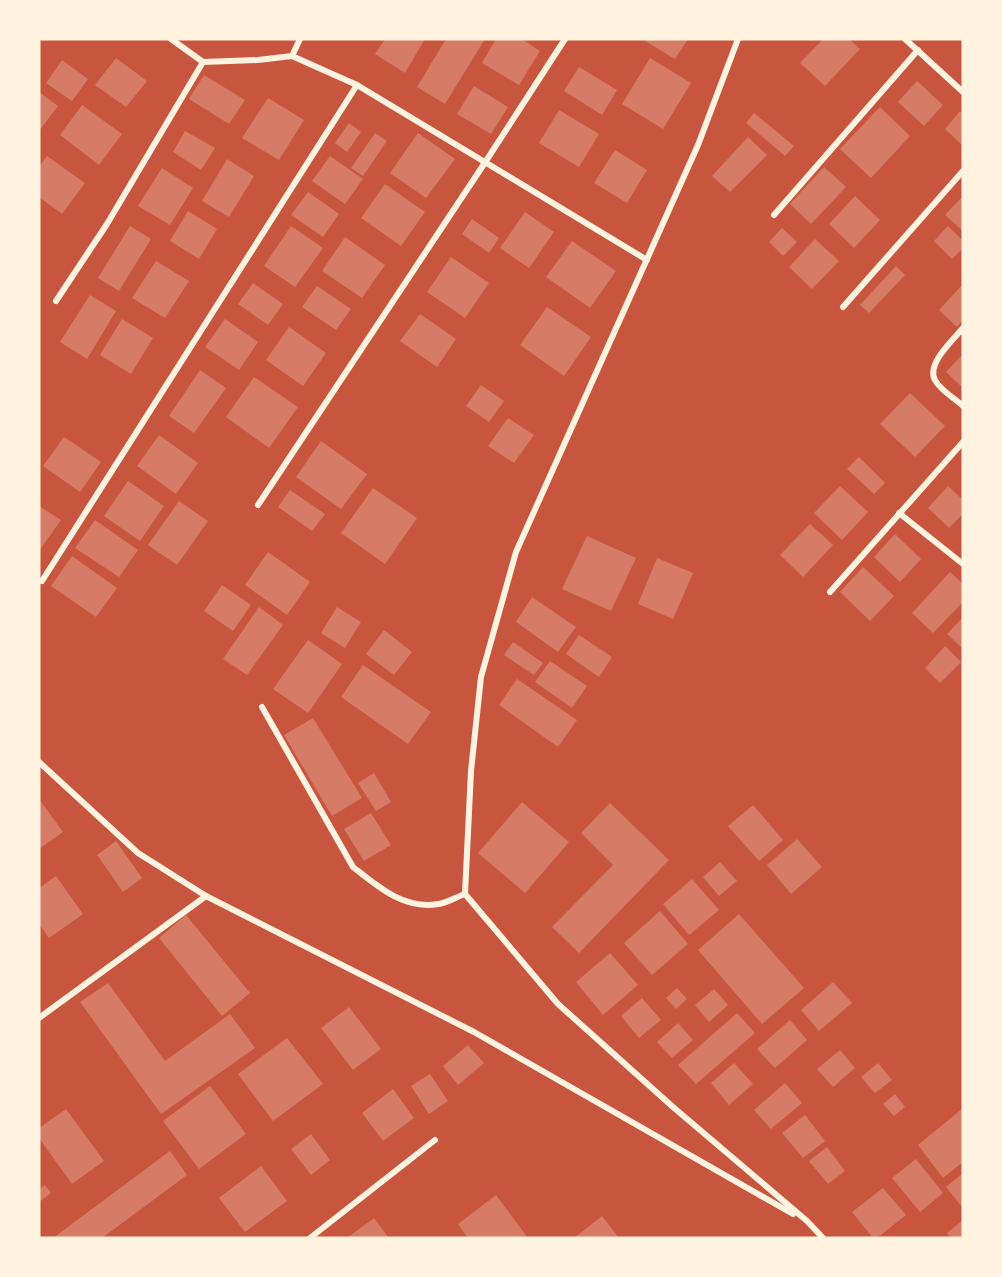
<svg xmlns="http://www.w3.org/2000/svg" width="1002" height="1277" font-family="'PT Serif',serif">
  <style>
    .building { fill: #d67c66 }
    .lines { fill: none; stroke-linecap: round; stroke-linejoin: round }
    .minor { stroke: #fff3e0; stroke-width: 6 }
  </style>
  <rect width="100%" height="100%" fill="#c8553d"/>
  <g class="building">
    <path d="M385 39H425L405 73 375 54Z"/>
    <path d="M446 39H485L445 104 417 87Z"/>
    <path d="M496 39H522L540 51 519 85 482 63Z"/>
    <path d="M647 39H688L675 59 645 41Z"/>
    <path d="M823 39H849L860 49 825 86 800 63Z"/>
    <path d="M116 58 147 81 126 107 95 85Z"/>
    <path d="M650 58 691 83 663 129 622 104Z"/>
    <path d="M62 60 88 79 72 101 46 83Z"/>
    <path d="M579 67 617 90 602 115 564 91Z"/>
    <path d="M204 75 245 100 229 124 189 99Z"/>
    <path d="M917 81 943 105 924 126 898 102Z"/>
    <path d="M474 86 508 107 491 134 457 114Z"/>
    <path d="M39 92 58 106 39 131Z"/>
    <path d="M268 98 304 120 279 160 242 138Z"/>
    <path d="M82 105 122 134 99 165 60 135Z"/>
    <path d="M880 107 910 136 871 178 840 149Z"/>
    <path d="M559 110 599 134 579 167 539 143Z"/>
    <path d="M960 111 963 114V146L945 129Z"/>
    <path d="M754 113 794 146 785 156 746 123Z"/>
    <path d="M349 123 361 132 347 152 335 143Z"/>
    <path d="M185 131 215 148 201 170 173 152Z"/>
    <path d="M375 133 387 141 363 176 351 168Z"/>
    <path d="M418 133 455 159 426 198 390 173Z"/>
    <path d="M748 137 767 155 730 192 712 176Z"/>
    <path d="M615 150 647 170 627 203 594 183Z"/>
    <path d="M47 156 85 183 62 214 39 197V167Z"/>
    <path d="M330 156 363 179 345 204 312 181Z"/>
    <path d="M227 159 254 176 229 217 202 201Z"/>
    <path d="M824 167 846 187 811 224 790 204Z"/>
    <path d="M162 168 193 188 170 225 138 206Z"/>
    <path d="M385 184 425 212 401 246 361 218Z"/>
    <path d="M308 192 339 214 323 237 291 215Z"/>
    <path d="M855 196 880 220 854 248 829 224Z"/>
    <path d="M963 196V231L945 215Z"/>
    <path d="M188 211 217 229 199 259 170 241Z"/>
    <path d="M525 212 554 232 529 268 500 248Z"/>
    <path d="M472 219 499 238 489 253 462 234Z"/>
    <path d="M130 226 151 239 119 291 98 278Z"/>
    <path d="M291 226 323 248 295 287 264 266Z"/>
    <path d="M948 226 963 241V248L952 259 934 241Z"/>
    <path d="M782 228 797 242 783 256 769 242Z"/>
    <path d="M345 237 385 265 362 298 322 271Z"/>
    <path d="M815 239 839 261 812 289 789 267Z"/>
    <path d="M572 241 616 271 590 308 546 277Z"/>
    <path d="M451 257 489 283 465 318 427 292Z"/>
    <path d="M156 261 189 281 165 318 132 298Z"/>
    <path d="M896 266 905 275 869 313 860 305Z"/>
    <path d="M253 283 283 304 268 325 238 304Z"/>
    <path d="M963 284V320L957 327 939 310Z"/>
    <path d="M317 286 351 309 336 330 302 307Z"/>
    <path d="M90 295 116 311 87 359 60 342Z"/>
    <path d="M547 307 591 337 564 376 520 345Z"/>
    <path d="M420 314 456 339 437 367 400 341Z"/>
    <path d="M122 319 153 338 131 374 100 355Z"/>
    <path d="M225 319 258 342 239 370 205 347Z"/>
    <path d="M289 327 326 353 303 386 266 360Z"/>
    <path d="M963 354V388L946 372Z"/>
    <path d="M200 370 226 388 194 433 169 416Z"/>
    <path d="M254 377 298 407 269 448 226 417Z"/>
    <path d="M481 385 504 401 489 422 466 406Z"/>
    <path d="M910 393 945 426 915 457 880 424Z"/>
    <path d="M508 418 534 435 514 463 488 446Z"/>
    <path d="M159 435 198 463 176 494 137 466Z"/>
    <path d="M64 437 101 462 80 492 43 466Z"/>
    <path d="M321 441 367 474 341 509 296 477Z"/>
    <path d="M859 457 885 483 874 494 847 469Z"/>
    <path d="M128 481 164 506 140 541 104 516Z"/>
    <path d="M840 486 868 512 842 540 814 513Z"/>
    <path d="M948 486 963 500V514L949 528 928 508Z"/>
    <path d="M373 488 417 518 385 564 341 533Z"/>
    <path d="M290 490 325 514 312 531 278 507Z"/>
    <path d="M179 501 208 521 177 565 148 545Z"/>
    <path d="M39 506 61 520 39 551Z"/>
    <path d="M95 520 138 550 119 577 75 548Z"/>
    <path d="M810 524 833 545 803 577 780 555Z"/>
    <path d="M895 534 921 559 900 582 874 557Z"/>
    <path d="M587 536 636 558 611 611 562 589Z"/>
    <path d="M268 552 310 582 287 615 245 585Z"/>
    <path d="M72 556 117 588 96 617 51 586Z"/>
    <path d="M657 558 693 573 673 619 638 604Z"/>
    <path d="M863 567 894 596 870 621 840 592Z"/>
    <path d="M950 572 963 584V602L933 633 912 613Z"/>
    <path d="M222 585 251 605 233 631 204 611Z"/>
    <path d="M532 597 576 627 558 652 516 622Z"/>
    <path d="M259 607 283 625 247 675 223 659Z"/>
    <path d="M337 607 361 622 345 648 321 633Z"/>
    <path d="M963 617V649L947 634Z"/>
    <path d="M384 630 412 652 394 675 366 654Z"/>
    <path d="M579 635 612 657 599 677 566 654Z"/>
    <path d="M308 640 342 664 308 713 273 689Z"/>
    <path d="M513 642 543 663 534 675 504 655Z"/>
    <path d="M945 646 961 662 940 683 925 668Z"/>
    <path d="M550 661 587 686 572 708 535 682Z"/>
    <path d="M363 665 431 712 408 744 341 697Z"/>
    <path d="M517 679 577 720 558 747 499 705Z"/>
    <path d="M313 718 362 798 332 816 284 735Z"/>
    <path d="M374 773 391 802 376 811 358 783Z"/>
    <path d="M39 799 63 832 39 849Z"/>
    <path d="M522 802 569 842 525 893 478 853Z"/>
    <path d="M610 803 669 860 579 953 552 927 613 865 581 833Z"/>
    <path d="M753 805 783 840 759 861 728 826Z"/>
    <path d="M371 813 391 845 364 861 344 829Z"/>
    <path d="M797 839 822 867 791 894 767 865Z"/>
    <path d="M116 841 142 878 123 892 97 855Z"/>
    <path d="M720 862 737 881 719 896 703 877Z"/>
    <path d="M56 876 83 914 49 938 39 924V888Z"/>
    <path d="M692 879 719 910 689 935 663 904Z"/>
    <path d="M660 911 688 944 652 975 624 943Z"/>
    <path d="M739 914 804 988 762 1024 698 950Z"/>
    <path d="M186 915 250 993 222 1016 159 938Z"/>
    <path d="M610 953 638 985 603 1015 576 982Z"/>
    <path d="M833 982 852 1003 819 1031 801 1010Z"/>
    <path d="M108 983 165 1061 230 1014 255 1048 161 1114 80 1002Z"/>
    <path d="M677 988 687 999 676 1009 666 998Z"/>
    <path d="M714 989 728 1005 709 1022 695 1005Z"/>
    <path d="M642 998 661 1020 639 1038 621 1016Z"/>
    <path d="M349 1007 381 1049 353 1070 321 1028Z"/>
    <path d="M737 1013 755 1033 696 1084 678 1065Z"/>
    <path d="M790 1020 807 1040 775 1068 757 1049Z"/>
    <path d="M678 1023 693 1040 672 1058 657 1042Z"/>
    <path d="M287 1038 323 1084 273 1121 238 1074Z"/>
    <path d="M468 1045 484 1063 458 1085 443 1066Z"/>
    <path d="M840 1050 855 1068 833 1087 817 1069Z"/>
    <path d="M734 1063 753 1084 729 1105 711 1083Z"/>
    <path d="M878 1063 892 1080 875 1093 861 1077Z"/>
    <path d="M430 1074 448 1101 429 1114 411 1086Z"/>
    <path d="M785 1083 802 1103 771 1129 754 1110Z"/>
    <path d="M210 1086 246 1134 199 1169 163 1121Z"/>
    <path d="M393 1089 414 1118 383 1141 362 1113Z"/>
    <path d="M895 1094 905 1107 894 1116 883 1104Z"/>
    <path d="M963 1108V1162L943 1178 918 1145Z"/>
    <path d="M66 1109 104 1161 72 1184 39 1138V1128Z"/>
    <path d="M805 1115 825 1141 803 1158 782 1133Z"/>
    <path d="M311 1134 330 1160 311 1175 291 1149Z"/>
    <path d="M827 1147 845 1171 828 1184 809 1161Z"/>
    <path d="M170 1151 187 1175 102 1238H53Z"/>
    <path d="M916 1159 943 1193 920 1212 892 1178Z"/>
    <path d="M261 1166 287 1201 245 1232 219 1198Z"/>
    <path d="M963 1173V1208L946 1187Z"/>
    <path d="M45 1185 51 1193 39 1202V1189Z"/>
    <path d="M883 1188 906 1215 877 1238H873L852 1212Z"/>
    <path d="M496 1195 528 1238H468L458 1224Z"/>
    <path d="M602 1216 619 1238H574Z"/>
    <path d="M374 1218 389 1238H347Z"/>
    <path d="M963 1220V1238H951L947 1233Z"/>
  </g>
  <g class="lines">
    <g class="minor">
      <path d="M171 39 203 62 258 60 292 56 357 85 647 260"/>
      <path d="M738 39 698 145 516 552 481 677 471 771 465 894 558 1004 673 1107 807 1221 823 1238"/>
      <path d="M905 39 963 92"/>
      <path d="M292 56 300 39"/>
      <path d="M774 215 918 50"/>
      <path d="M56 301 107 224 203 62"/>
      <path d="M843 307 963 171"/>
      <path d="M963 328C953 340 926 364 935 380 940 390 954 398 963 406"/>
      <path d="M258 505 486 161 565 39"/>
      <path d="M899 513 963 564"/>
      <path d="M42 581 357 85"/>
      <path d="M830 592 963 442"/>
      <path d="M262 707 353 867C377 886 404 910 438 904 447 903 456 897 465 894"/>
      <path d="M39 762 138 853 206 896 474 1032 793 1214"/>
      <path d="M39 1018 206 896"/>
      <path d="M310 1238 435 1140"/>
    </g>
  </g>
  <rect width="1002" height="1277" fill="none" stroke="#fff3e0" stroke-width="81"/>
</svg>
